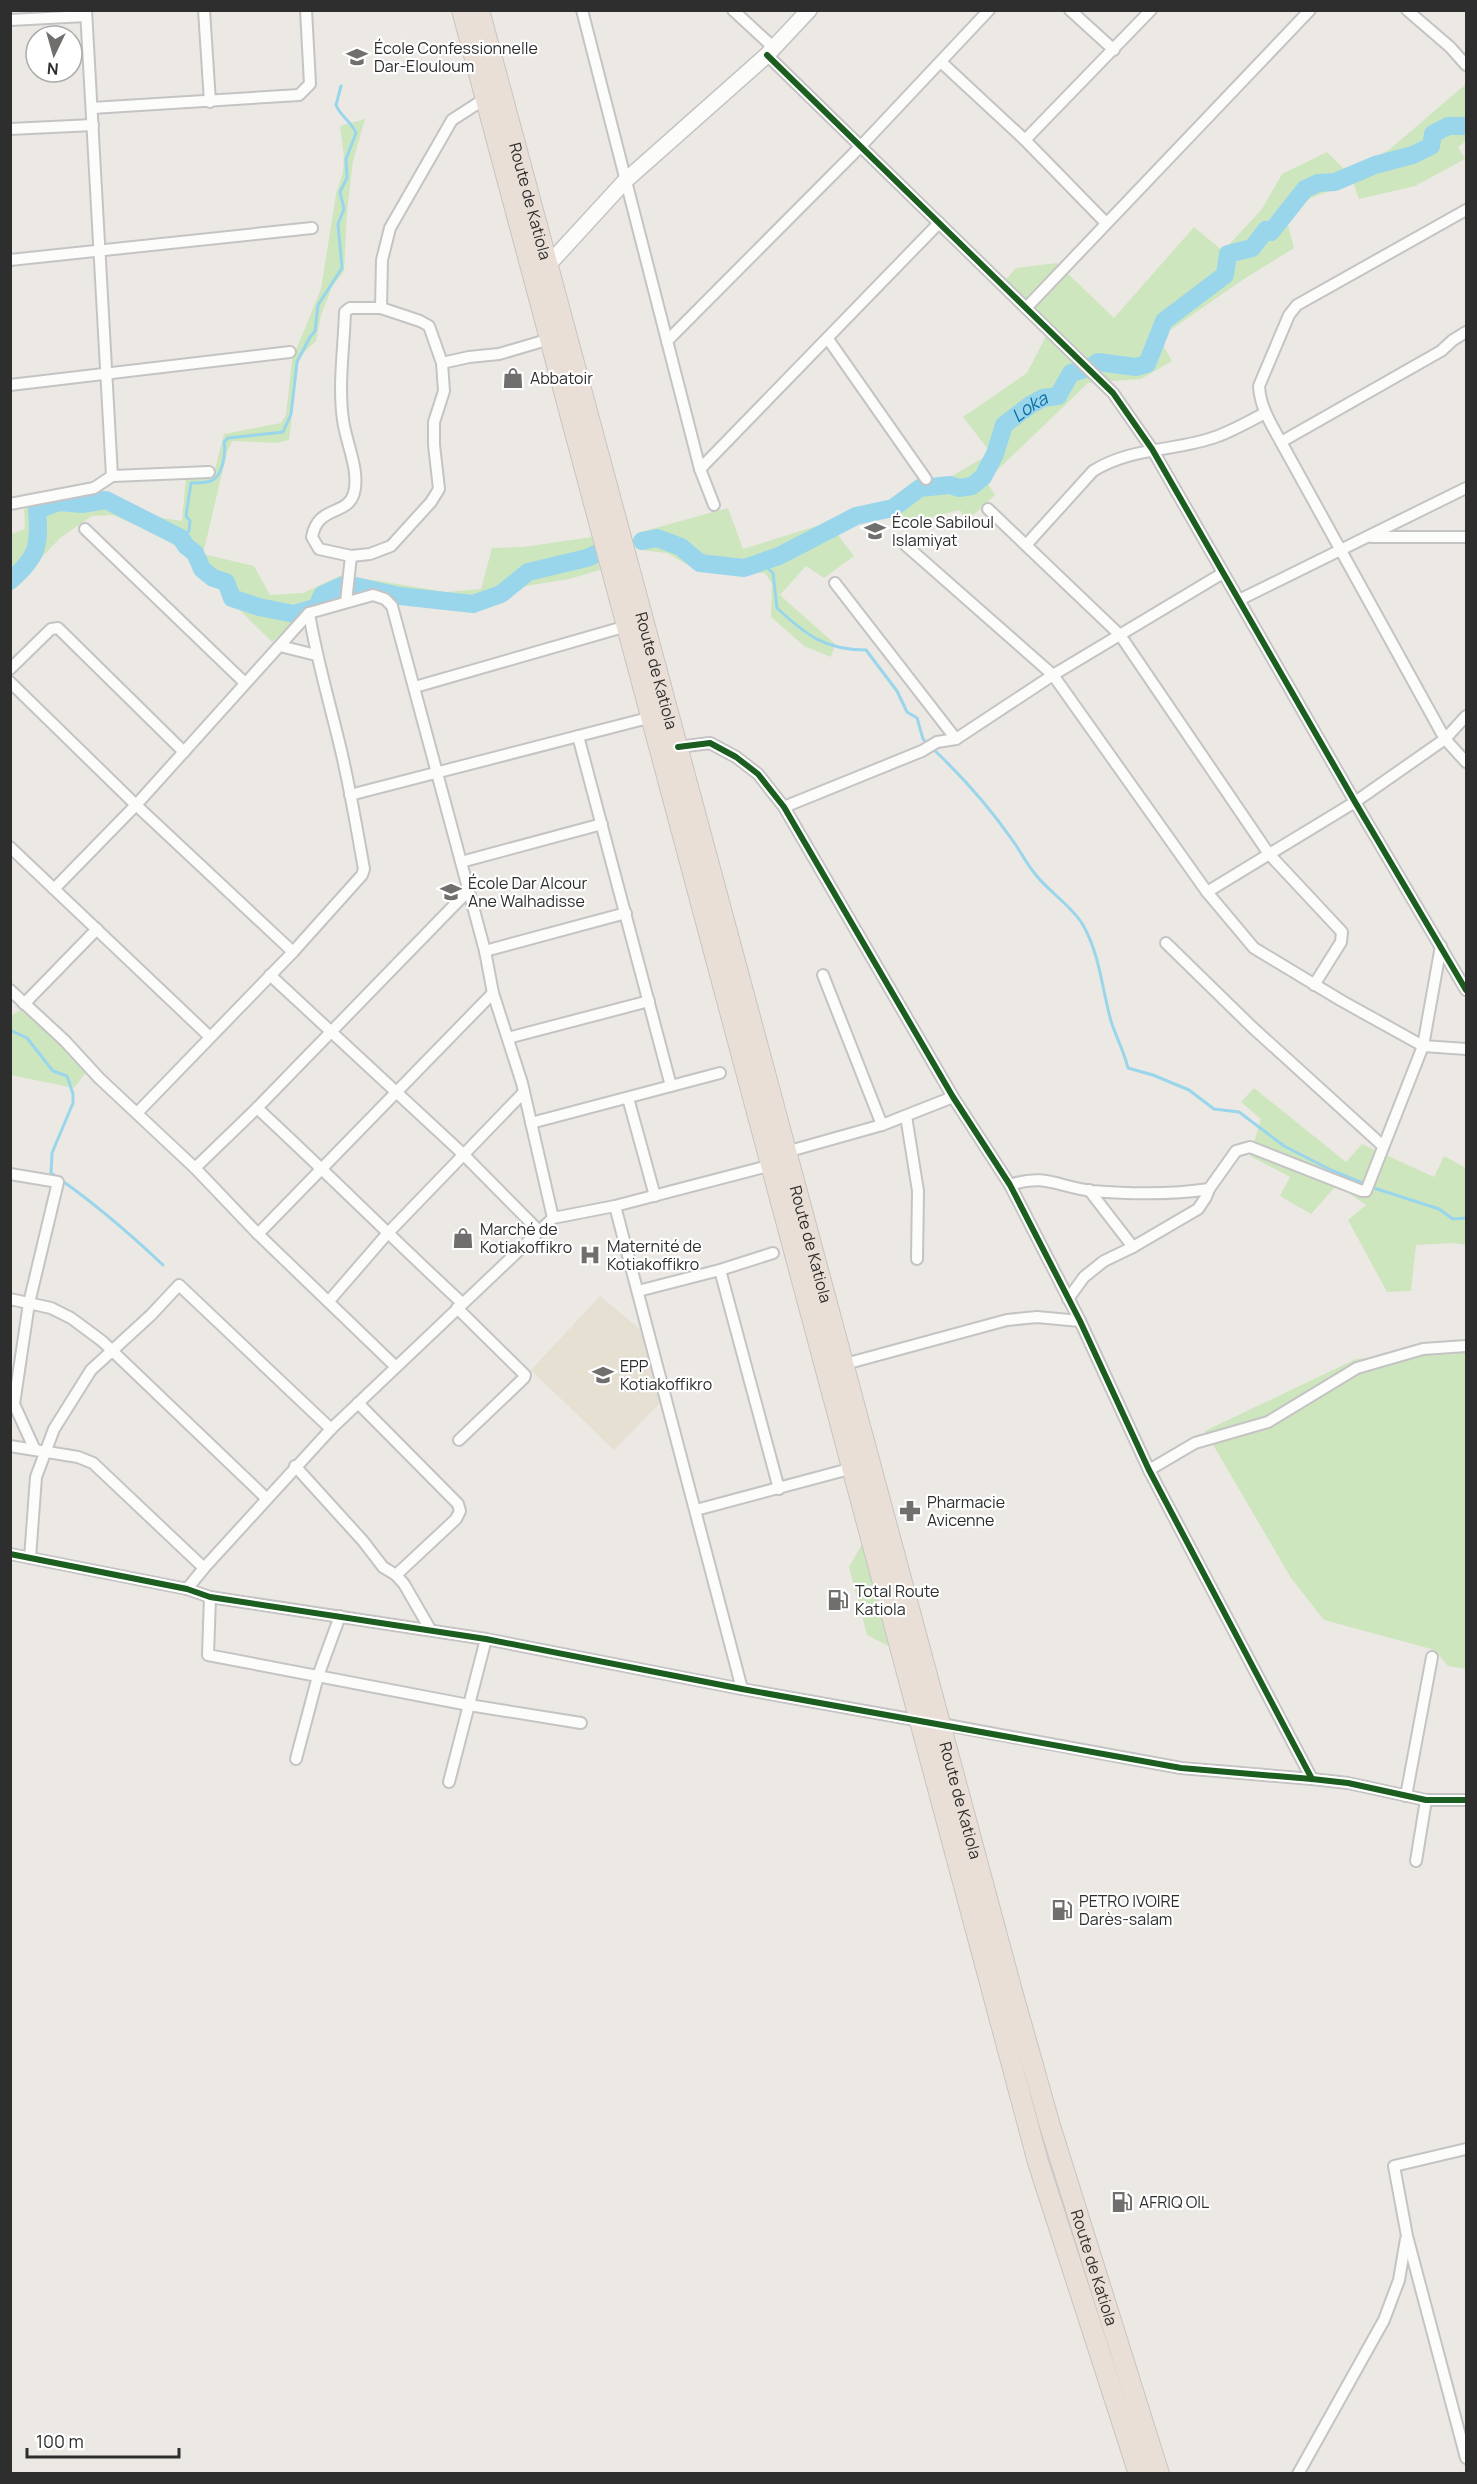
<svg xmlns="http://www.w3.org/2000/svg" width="1477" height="2484" font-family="Manrope,sans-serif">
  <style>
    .education { fill: #e6e0d3 }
    .green { fill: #cee6be }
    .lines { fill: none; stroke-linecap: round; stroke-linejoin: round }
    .stream { stroke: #99d6ec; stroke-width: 3 }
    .river { stroke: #99d6ec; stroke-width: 18 }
    .street-casing { stroke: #c5c4c5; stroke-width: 14 }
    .secondary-casing { stroke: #c5c4c5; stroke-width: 18 }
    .highway-casing { stroke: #c6c5c4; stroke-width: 22 }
    .street { stroke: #fcfcfb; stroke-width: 10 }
    .secondary { stroke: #fcfcfb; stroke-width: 15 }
    .highway { stroke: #eadfd6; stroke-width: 20 }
    .cycleway-casing { stroke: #fff; stroke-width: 10 }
    .cycleway { stroke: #1b5e20; stroke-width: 6 }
    .labels { text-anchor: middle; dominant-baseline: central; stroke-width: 4.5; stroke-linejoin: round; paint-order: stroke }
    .poi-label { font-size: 16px; fill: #2e2e2e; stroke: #fff; text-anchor: start }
    .street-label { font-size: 16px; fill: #2e2e2e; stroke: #fff }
    .water-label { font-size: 18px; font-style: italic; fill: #0d6fa3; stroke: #fff }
  </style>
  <rect width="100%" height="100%" fill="#ece8e4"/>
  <path class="education" d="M600 1296 648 1336 661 1402 614 1450 531 1370Z"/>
  <g class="green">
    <path d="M1466 84V141L1458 147 1465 159 1415 186 1359 199 1353 181 1309 199 1286 218 1294 248 1244 279 1159 338 1172 361 1141 379 1088 383 986 481 995 495 966 522 960 510 935 516 901 530 888 514 859 522 837 534 854 556 824 578 806 566 780 595 835 644 831 657 804 646 771 617 772 584 765 573 693 568 667 553 641 550 637 533 728 508 743 549 891 503 935 486 991 453 963 417 1027 373 1046 336 999 287 1016 268 1057 263 1114 318 1194 227 1223 251 1262 209 1282 174 1327 152 1348 173 1390 149Z"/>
    <path d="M365 119 353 161 347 211 344 271 332 287 321 315 316 341 299 357 289 440 277 443 232 441 227 452 203 554 254 566 270 595 303 593 342 575 446 592 481 589 492 548 523 547 592 537 600 570 569 579 526 586 500 601 450 609 366 591 312 607 272 642 169 540 113 515 92 516 60 538 11 590V534L25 529 24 504 100 489 162 518 182 521 186 478 214 473 224 434 281 423 286 415 292 360 321 289 336 194 343 172 344 157 340 126Z"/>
    <path d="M22 1009 62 1042 87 1071 74 1088 11 1075V1016Z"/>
    <path d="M1254 1088 1346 1162 1362 1144 1434 1177 1444 1156 1466 1168V1245L1451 1243 1416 1245 1411 1291 1387 1292 1348 1220 1366 1205 1337 1185 1311 1214 1280 1196 1290 1177 1250 1156 1261 1119 1241 1102Z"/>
    <path d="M1466 1352V1669L1448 1666 1435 1650 1324 1620 1291 1578 1205 1431 1356 1359Z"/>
    <path d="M865 1539 894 1649 867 1635 849 1567Z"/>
  </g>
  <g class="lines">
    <g class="stream">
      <path d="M181 538 189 531 190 521 186 516 191 483C197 483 205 483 211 481 223 476 226 453 224 442L228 438 283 432 291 414 297 362 310 337 315 331 318 305 342 268 338 224 344 209 340 192 347 178 346 159 356 133C351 121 341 117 336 105L341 86"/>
      <path d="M761 562 773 573 777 608C806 635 825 650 866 650L897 691 907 712 917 718 923 739 928 744"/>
      <path d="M932 748C962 776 990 808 1013 841 1021 852 1027 865 1036 875 1049 892 1072 906 1083 925 1100 955 1102 989 1111 1021 1116 1037 1124 1051 1128 1068L1153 1075 1189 1090 1214 1109 1239 1112 1284 1146 1331 1170 1377 1189 1439 1209 1453 1219 1466 1218"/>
      <path d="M10 1030 27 1038 53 1071 67 1076 73 1094V1103L52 1153 51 1173C91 1200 127 1231 163 1265"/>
    </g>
    <g class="river">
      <path id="s1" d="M642 541 657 538 681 547 700 563 744 568 779 556 856 516 893 508 920 488 950 485 959 488 972 486 983 477 995 454 1004 425 1030 405 1043 398 1058 396 1071 373 1090 368 1098 362 1136 367 1147 364 1164 321 1225 275 1228 254 1252 248 1266 230 1271 232 1305 189 1318 183 1335 182 1375 165 1413 155 1431 146 1433 134 1448 126H1466"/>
      <path d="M10 581C38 557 40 545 37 510L59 502 82 504 106 500 181 538 186 546 195 553 202 569 213 578 226 582 232 598 259 607 294 614 317 607 322 595 346 584 400 596 473 604 501 594 528 572 587 558 598 553"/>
    </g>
    <defs>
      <g id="street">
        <path d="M86 10 112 476"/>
        <path d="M204 10 210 102"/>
        <path d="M582 10 700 469 714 505"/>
        <path d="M733 10 774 48"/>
        <path d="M1070 10 1114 50"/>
        <path d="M1407 10 1450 47 1466 65"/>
        <path d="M10 20 86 16"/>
        <path d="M767 55 1113 393 1152 449 1355 802 1466 990"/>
        <path d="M941 62 1025 140 1106 223"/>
        <path d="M92 108 299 95 310 84 306 10"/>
        <path d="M10 129 93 125"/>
        <path d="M1025 140 1151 10"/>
        <path d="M1466 210 1297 305 1289 315 1259 386C1260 407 1271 424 1281 442L1445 739 1466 762"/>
        <path d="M10 260 312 228"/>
        <path d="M1027 307 1310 10"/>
        <path d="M828 339 926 479"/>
        <path d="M667 341 861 146 989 10"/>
        <path d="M442 363 469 357 499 354 550 339"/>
        <path d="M10 385 290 352"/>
        <path d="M1281 442 1441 351 1453 340 1466 332"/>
        <path d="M700 469 939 223"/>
        <path d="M10 504 94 488 112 476 209 472"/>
        <path d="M988 509 1120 635 1269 854 1342 932 1341 942 1314 985"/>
        <path d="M85 529 245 683"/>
        <path d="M1371 537H1466"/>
        <path d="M902 542 1053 675 1207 892 1254 948 1342 1001 1423 1046 1466 1049"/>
        <path d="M1026 545 1093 471C1133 446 1176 452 1218 436 1234 430 1250 421 1265 413"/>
        <path d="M351 556 370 554 391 546 431 502 439 489 434 445V422L444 391 442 363 429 326 420 321 381 308 382 260 390 228 452 120 486 98"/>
        <path d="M835 583 956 739"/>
        <path d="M1239 600 1466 488"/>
        <path d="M346 602 351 556 319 549 312 537C318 504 347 517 354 493 360 470 346 443 343 420 338 385 344 347 345 312L350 308H381"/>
        <path d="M280 646 316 655"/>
        <path d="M10 669 51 629 58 628 184 752"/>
        <path d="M10 682 136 805 293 952"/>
        <path d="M415 687 627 626"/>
        <path d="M578 736 671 1086"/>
        <path d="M678 747 710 743 736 757 758 774 784 807 953 1097 1010 1185 1080 1321 1149 1470 1312 1779"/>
        <path d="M350 795 652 717"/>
        <path d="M784 807 922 751 937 742 956 739 1053 675 1223 573"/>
        <path d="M10 847 210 1037"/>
        <path d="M461 862 602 824"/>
        <path d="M54 889 136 805 309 613 373 595 385 599 392 606 485 951 493 993 522 1083 553 1218"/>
        <path d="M1207 892 1355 802 1445 739 1466 716"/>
        <path d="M1166 943 1252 1027 1383 1146"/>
        <path d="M485 951 626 913"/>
        <path d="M270 975 463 1154 539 1231"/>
        <path d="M823 975 882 1125"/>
        <path d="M10 990 65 1041 99 1078 195 1168 258 1234 395 1366"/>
        <path d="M24 1004 97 929"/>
        <path d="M508 1038 649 1001"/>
        <path d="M628 1098 655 1196"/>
        <path d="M257 1108C326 1172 393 1239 462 1303"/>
        <path d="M138 1112 293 952 362 875 364 869C356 825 349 781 338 738 328 697 316 656 309 613"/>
        <path d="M906 1116 918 1191 917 1259"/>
        <path d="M531 1123 720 1073"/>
        <path d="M786 1152 882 1125 953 1097"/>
        <path d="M195 1168 257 1108 468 891"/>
        <path d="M10 1174 58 1182 29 1303 14 1404 35 1450"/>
        <path d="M1010 1185C1044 1173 1059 1187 1092 1191 1130 1194 1171 1195 1209 1189L1236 1151 1250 1147 1362 1191H1366L1423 1046 1441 946"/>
        <path d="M1089 1190 1133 1247"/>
        <path d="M615 1206 742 1689"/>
        <path d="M258 1234 493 993"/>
        <path d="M720 1270 779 1489"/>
        <path d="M638 1291 720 1270 773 1253"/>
        <path d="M10 1299 51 1308 71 1318 102 1341 266 1498"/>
        <path d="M1068 1299 1084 1277 1104 1261 1133 1247 1198 1209 1206 1197 1209 1189"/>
        <path d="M329 1301 387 1234 524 1092"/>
        <path d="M457 1308 525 1375 524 1378 459 1440"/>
        <path d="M845 1364 1007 1320 1037 1317 1080 1321"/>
        <path d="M358 1403 458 1504 460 1511 456 1519 396 1575"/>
        <path d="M10 1446 78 1457 93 1463 204 1568"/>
        <path d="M295 1466 363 1541 383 1567 396 1575 404 1584 430 1629"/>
        <path d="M1149 1470 1195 1443 1268 1422 1357 1368 1423 1349 1466 1346"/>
        <path d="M696 1510 853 1468"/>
        <path d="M10 1554 187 1589 210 1597 486 1639 742 1689 921 1721"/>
        <path d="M30 1558 36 1477 54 1429 91 1370 151 1315 179 1285 331 1429"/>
        <path d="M187 1589 204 1568 331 1429 553 1218 615 1206 772 1165"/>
        <path d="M210 1597 208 1655 469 1705 581 1723"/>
        <path d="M936 1723 1181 1768 1312 1779 1348 1783 1426 1800H1466"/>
        <path d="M296 1759 318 1676 340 1616"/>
        <path d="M449 1782 486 1639"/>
        <path d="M1406 1796 1432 1657"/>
        <path d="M1416 1861 1426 1800"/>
        <path d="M1466 2149 1394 2166 1407 2236 1466 2458"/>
        <path d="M1298 2474 1384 2320 1399 2280 1406 2239"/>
      </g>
      <path id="secondary" d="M548 265 625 181 767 55 809 10"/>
      <g id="highway">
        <path d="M462 10 1038 2162 1139 2474"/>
        <path id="s2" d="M479 10 1010 1984 1050 2126 1159 2474"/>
      </g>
    </defs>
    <use href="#street" class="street-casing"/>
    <use href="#secondary" class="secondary-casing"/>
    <use href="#highway" class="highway-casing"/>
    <use href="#street" class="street"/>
    <use href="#secondary" class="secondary"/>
    <use href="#highway" class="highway"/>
    <defs>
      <g id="cycleway">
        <path d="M767 55 1113 393 1152 449 1355 802 1466 990"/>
        <path d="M678 747 710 743 736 757 758 774 784 807 953 1097 1010 1185 1080 1321 1149 1470 1312 1779"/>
        <path d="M10 1554 187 1589 210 1597 486 1639 742 1689 1181 1768 1312 1779 1348 1783 1426 1800H1466"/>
      </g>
    </defs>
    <use href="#cycleway" class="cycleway-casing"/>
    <use href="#cycleway" class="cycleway"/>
  </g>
  <defs>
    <symbol id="school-bare" viewBox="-9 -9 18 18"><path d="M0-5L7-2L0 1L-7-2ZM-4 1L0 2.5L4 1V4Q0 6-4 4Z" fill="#706f6e" stroke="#fff" stroke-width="2.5" paint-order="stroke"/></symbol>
    <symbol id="shop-bare" viewBox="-9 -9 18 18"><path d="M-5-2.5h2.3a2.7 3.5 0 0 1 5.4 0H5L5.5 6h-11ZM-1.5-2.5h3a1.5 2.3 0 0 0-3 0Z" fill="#706f6e" stroke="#fff" stroke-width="2.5" paint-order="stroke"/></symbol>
    <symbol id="hospital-bare" viewBox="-9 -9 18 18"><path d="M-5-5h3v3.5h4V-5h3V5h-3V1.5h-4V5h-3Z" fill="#706f6e" stroke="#fff" stroke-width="2.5" paint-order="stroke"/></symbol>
    <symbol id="pharmacy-bare" viewBox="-9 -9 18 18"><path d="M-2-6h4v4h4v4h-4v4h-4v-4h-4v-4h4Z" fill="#706f6e" stroke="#fff" stroke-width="2.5" paint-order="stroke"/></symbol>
    <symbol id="fuel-bare" viewBox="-9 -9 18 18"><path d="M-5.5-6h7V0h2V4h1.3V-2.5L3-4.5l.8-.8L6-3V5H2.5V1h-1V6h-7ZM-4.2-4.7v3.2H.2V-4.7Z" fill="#706f6e" stroke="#fff" stroke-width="2.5" paint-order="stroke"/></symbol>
  </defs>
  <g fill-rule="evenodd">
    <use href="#school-bare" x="342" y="42" width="30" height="30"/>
    <use href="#shop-bare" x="498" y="363" width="30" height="30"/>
    <use href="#school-bare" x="860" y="516" width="30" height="30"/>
    <use href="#school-bare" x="436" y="877" width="30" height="30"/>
    <use href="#shop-bare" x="448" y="1223" width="30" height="30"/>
    <use href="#hospital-bare" x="575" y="1240" width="30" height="30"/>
    <use href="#school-bare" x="588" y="1360" width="30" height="30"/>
    <use href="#pharmacy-bare" x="895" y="1496" width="30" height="30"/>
    <use href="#fuel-bare" x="823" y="1585" width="30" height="30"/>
    <use href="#fuel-bare" x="1047" y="1895" width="30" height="30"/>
    <use href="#fuel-bare" x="1107" y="2187" width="30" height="30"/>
  </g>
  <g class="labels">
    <g class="poi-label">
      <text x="374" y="48">École Confessionnelle<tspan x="374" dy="18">Dar-Elouloum</tspan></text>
      <text x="530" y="378">Abbatoir</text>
      <text x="892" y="522">École Sabiloul<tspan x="892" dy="18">Islamiyat</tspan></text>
      <text x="468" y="883">École Dar Alcour<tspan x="468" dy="18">Ane Walhadisse</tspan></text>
      <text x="480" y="1229">Marché de<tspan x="480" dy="18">Kotiakoffikro</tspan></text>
      <text x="607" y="1246">Maternité de<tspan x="607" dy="18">Kotiakoffikro</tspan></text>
      <text x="620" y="1366">EPP<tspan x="620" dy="18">Kotiakoffikro</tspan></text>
      <text x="927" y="1502">Pharmacie<tspan x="927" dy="18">Avicenne</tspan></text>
      <text x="855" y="1591">Total Route<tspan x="855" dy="18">Katiola</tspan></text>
      <text x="1079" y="1901">PETRO IVOIRE<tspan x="1079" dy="18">Darès-salam</tspan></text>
      <text x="1139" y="2202">AFRIQ OIL</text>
    </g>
    <g class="street-label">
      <text stroke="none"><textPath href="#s2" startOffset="198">Route de Katiola</textPath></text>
      <text stroke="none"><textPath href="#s2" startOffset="684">Route de Katiola</textPath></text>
      <text stroke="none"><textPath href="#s2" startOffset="1278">Route de Katiola</textPath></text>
      <text stroke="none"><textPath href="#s2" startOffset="1854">Route de Katiola</textPath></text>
      <text stroke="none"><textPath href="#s2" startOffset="2340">Route de Katiola</textPath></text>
    </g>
    <g class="water-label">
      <text stroke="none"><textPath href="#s1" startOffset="460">Loka</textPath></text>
    </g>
  </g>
  <rect width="1477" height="2484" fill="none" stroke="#2e2e2e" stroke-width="24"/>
  <g transform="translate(54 54) rotate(185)"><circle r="28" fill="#ffffff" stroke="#ababab" stroke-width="1.5"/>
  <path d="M0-4.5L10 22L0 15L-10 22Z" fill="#706f6e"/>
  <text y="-9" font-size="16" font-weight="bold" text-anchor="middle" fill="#2e2e2e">N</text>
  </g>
  <path d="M27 2448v9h152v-9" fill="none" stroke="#2e2e2e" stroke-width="3"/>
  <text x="36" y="2448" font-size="18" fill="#2e2e2e" stroke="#ffffff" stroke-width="4.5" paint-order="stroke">100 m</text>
</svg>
